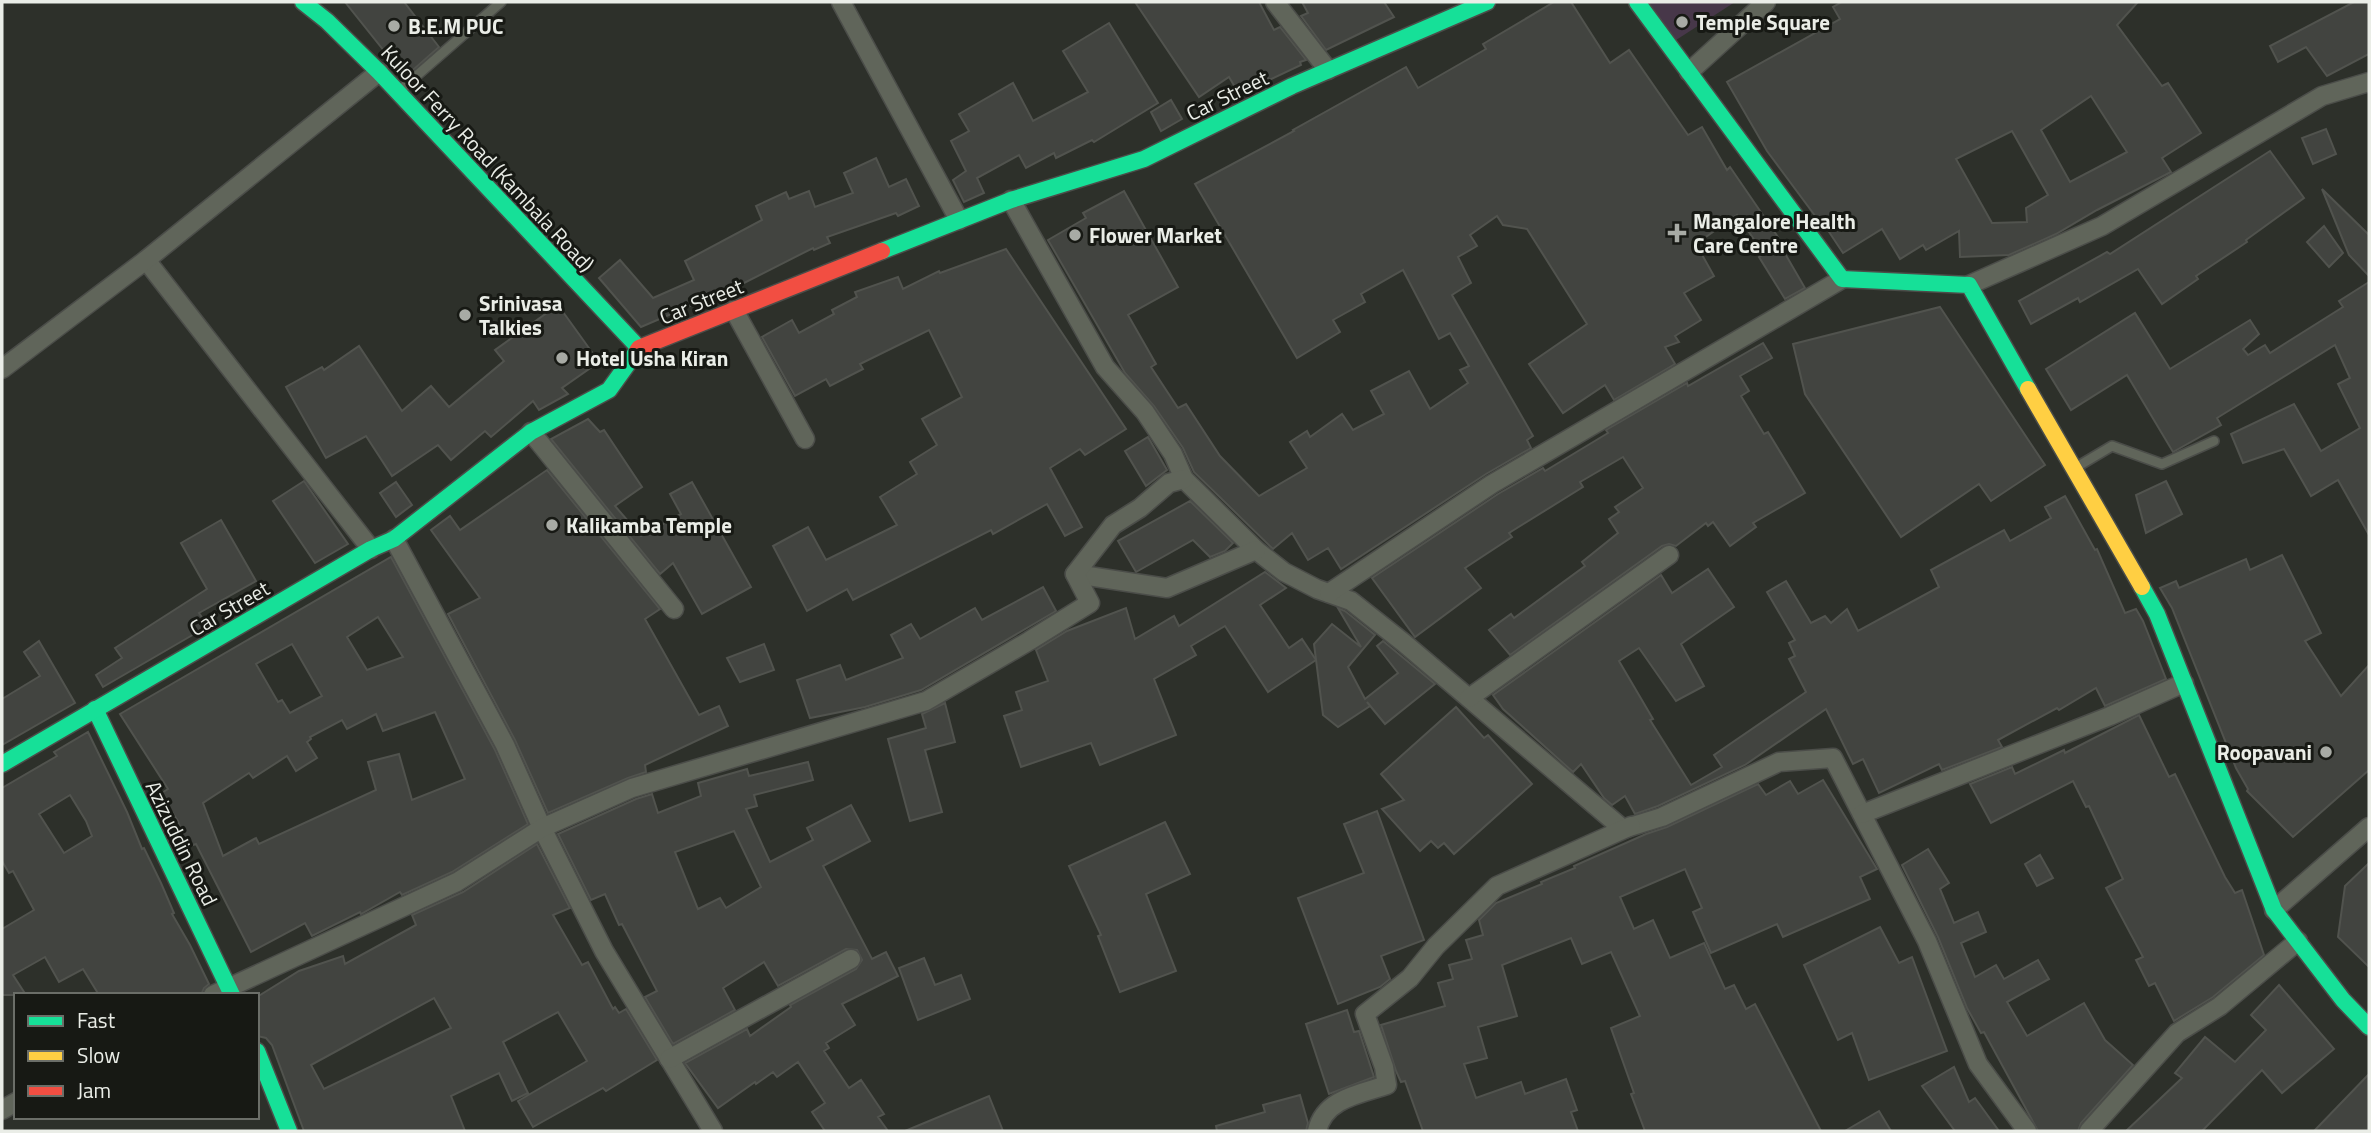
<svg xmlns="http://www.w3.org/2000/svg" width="2371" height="1133" font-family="'Titillium Web',sans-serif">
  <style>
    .green { fill: #473749 }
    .building { fill: #424440; stroke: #51534e; stroke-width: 2; fill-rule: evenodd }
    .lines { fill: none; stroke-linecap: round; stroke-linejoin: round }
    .lane-casing { stroke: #4b4d49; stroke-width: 12 }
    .street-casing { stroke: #4b4d49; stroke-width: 21 }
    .fast-casing { stroke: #4b4d49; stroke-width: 19 }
    .slow-casing { stroke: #4b4d49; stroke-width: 19 }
    .jam-casing { stroke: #4b4d49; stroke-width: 19 }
    .lane { stroke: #60655a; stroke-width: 9 }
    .street { stroke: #60655a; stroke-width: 18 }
    .fast { stroke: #16e098; stroke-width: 16 }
    .slow { stroke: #ffcf43; stroke-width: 16 }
    .jam { stroke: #f24e42; stroke-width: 16 }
    .poi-dot { fill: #a8aba5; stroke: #171914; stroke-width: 2.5 }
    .labels { text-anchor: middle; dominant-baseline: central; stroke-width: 6; stroke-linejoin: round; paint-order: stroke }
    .poi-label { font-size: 21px; font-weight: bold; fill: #eaede7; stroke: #171914; text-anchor: start }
    .street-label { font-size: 21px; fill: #eaede7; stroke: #171914 }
  </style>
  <rect width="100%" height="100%" fill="#2d302a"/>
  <path class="green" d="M1647 2H1735L1673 42Z"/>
  <g class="building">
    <path d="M345 2H404L439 47 405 77Z"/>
    <path d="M1135 2H1259L1274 30 1280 27 1306 60 1300 62 1301 65 1269 80 1268 78 1239 94 1229 77 1199 97Z"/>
    <path d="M1302 2H1384L1394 17 1326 50 1301 16 1308 13Z"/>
    <path d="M1554 2H1571L1610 63 1629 50 1688 135 1702 127 1727 170 1730 167 1778 237 1776 238 1805 288 1785 299 1759 257 1764 254 1737 215 1696 244 1714 276 1684 293 1701 320 1675 336 1679 342 1665 347 1675 364 1614 400 1605 385 1563 413 1529 364 1587 324 1527 229 1503 225 1497 216 1470 235 1477 246 1458 257 1471 283 1452 295 1533 436 1527 440 1531 448 1486 474 1341 569 1328 548 1308 560 1292 533 1273 549 1194 472 1183 448 1154 406 1125 373 1048 240 1086 218 1083 213 1124 191 1178 287 1128 315 1156 364 1151 367 1178 408 1186 404 1220 456 1259 496 1307 468 1290 442 1307 431 1310 437 1342 414 1353 430 1384 414 1371 391 1409 371 1430 409 1468 383 1460 370 1469 366 1450 333 1439 339 1403 270 1361 294 1365 302 1333 320 1340 332 1297 358 1195 184 1294 131 1293 130 1406 67 1418 88 1486 49 1483 44Z"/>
    <path d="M1842 2H2138L2117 25 2162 86 2168 83 2201 133 2162 158 2171 172 2097 210 2056 234 2009 255 1960 257 1959 231 1926 250 1923 245 1900 259 1882 229 1843 253 1819 217H1816L1767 151 1727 82 1840 19 1833 7ZM2091 96 2127 152 2070 182 2041 130ZM2012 131 2048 195 2026 208 2027 222 1992 223 1956 159Z"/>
    <path d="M2354 2H2369V54L2327 76 2306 47 2278 62 2270 46Z"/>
    <path d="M1109 23 1158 103 1094 142 1092 140 1056 158 1054 153 1026 168 1019 155 977 178 984 193 964 202 953 180 966 171 951 141 969 131 959 114 1013 83 1033 121 1088 92 1063 51Z"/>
    <path d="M1171 100 1182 119 1161 131 1151 112Z"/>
    <path d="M2326 129 2336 154 2313 164 2302 138Z"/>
    <path d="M2270 151 2304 198 2246 240 2247 242 2196 276 2198 279 2162 304 2138 269 2080 302 2078 298 2031 324 2019 301 2107 252 2110 254Z"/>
    <path d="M876 158 889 187 906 179 919 206 898 216 896 213 827 237 830 243 814 250 813 248 742 284 741 281 699 302 641 327 599 278 620 260 653 298 694 280 685 261 762 220 756 206 786 192 789 199 809 191 815 207 853 193 844 173Z"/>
    <path d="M2322 189 2369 235V276L2349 255Z"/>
    <path d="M2324 226 2343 253 2329 267 2307 242Z"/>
    <path d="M1006 249 1126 429 1085 455 1080 449 1050 468 1082 527 1065 536 1047 504 993 534 991 530 853 600 847 589 807 611 773 546 808 527 826 560 897 525 880 497 917 474 910 462 937 445 922 419 962 397 929 330 860 364 863 369 830 386 826 379 795 396 762 337 792 320 799 333 834 314 832 310 857 297 855 292 898 277 903 289 939 271 940 273Z"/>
    <path d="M2369 282V535L2338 480 2311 496 2284 449 2243 463 2231 434 2294 404 2321 451 2360 428 2338 384 2350 378 2335 345 2217 418 2221 425 2173 452 2127 375 2071 410 2046 369 2135 313 2170 369 2250 320 2259 334 2243 349 2248 355 2265 345 2270 353 2343 307 2339 301Z"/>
    <path d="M558 305 599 362 562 388 568 394 539 410 533 401 491 437 485 431 451 460 438 445 392 476 366 436 326 458 286 387 322 367 324 370 359 346 402 411 431 386 449 407 504 361 495 350Z"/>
    <path d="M1940 307 2045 465 1991 501 1979 484 1901 537 1805 394 1793 344Z"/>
    <path d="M1763 343 1772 358 1740 376 1749 391 1741 396 1764 434 1768 432 1805 493 1753 523 1756 527 1730 546 1713 522 1708 526 1706 523 1676 546 1669 544 1662 546 1510 655 1489 630 1511 614 1514 618 1585 566 1582 562 1618 533 1609 519 1619 512 1615 507 1643 488 1623 457 1580 482 1583 487 1509 533 1512 537 1465 568 1481 588 1415 637 1372 578 1498 494 1543 468 1545 471 1608 433 1606 430 1687 383 1688 386Z"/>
    <path d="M588 419 600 432 604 430 642 487 615 506 641 536 681 514 670 494 692 482 751 587 702 614 673 563 660 574 551 439Z"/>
    <path d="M1148 437 1167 470 1146 486 1125 451Z"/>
    <path d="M547 470 660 609 645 619 699 715 719 706 728 726 645 765 646 772 628 778 548 813 515 740 448 614 480 598 431 530 450 516 460 530Z"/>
    <path d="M304 481 348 544 315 563 273 501Z"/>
    <path d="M2166 481 2182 514 2146 533 2136 495Z"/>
    <path d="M396 482 412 505 396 517 380 493Z"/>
    <path d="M2065 496 2095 550 2097 549 2125 613 2136 609 2143 621 2166 679 2105 706 2096 688 2059 710 2057 708 1998 740 2002 747 1942 770 1939 764 1879 793 1863 759 1853 764 1826 709 1745 765 1658 806 1635 814 1625 796 1612 805 1604 798 1581 764 1573 772 1503 709 1493 695 1661 575 1672 593 1708 569 1734 607 1681 644 1704 686 1676 701 1639 648 1619 661 1653 719 1650 720 1691 785 1722 767 1714 755 1806 692 1789 659 1795 656 1789 643 1795 640 1767 592 1786 581 1811 623 1825 616 1831 623 1847 609 1858 631 1939 587 1931 570 2004 530 2010 541 2051 518 2045 507Z"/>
    <path d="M1190 501 1233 543 1225 551 1210 557 1193 540 1136 572 1118 541Z"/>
    <path d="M221 520 256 581 199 613 208 626 103 687 96 675 122 658 115 648 207 589 181 543Z"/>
    <path d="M2282 555 2321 633 2305 641 2341 696 2369 665V770L2293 837 2247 791 2248 789 2236 768 2172 608 2160 588 2176 581 2179 588 2246 559 2250 570Z"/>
    <path d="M391 557 495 750 528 824 452 872 402 895 400 892 361 914 360 912 312 936 305 923 251 952 196 844 187 847 178 821 160 794 168 789 120 714ZM378 617 403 657 367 670 347 637ZM292 644 322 696 290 713 282 700 278 702 256 664ZM435 712 465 779 412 800 399 754 368 762 376 790 259 844 256 838 223 856 203 803 249 773 253 778 287 756 296 771 317 758 307 742 311 739 310 737 342 720 347 729 376 714 383 731Z"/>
    <path d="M1265 572 1286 588 1260 605 1289 648 1302 639 1316 660 1268 692 1225 626 1191 646 1196 655 1154 679 1176 735 1100 765 1091 743 1021 767 1004 716 1022 710 1016 692 1048 681 1036 650 1067 631 1126 608 1135 639 1174 616 1179 626Z"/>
    <path d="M1043 587 1056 611 921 690 865 707 810 718 797 680 840 665 846 680 903 658 891 635 911 624 920 639 975 608 982 620Z"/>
    <path d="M1338 608 1345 611 1375 635 1348 667 1365 699 1398 673 1377 646 1383 641 1435 684 1385 724 1367 702 1370 706 1338 727 1323 715 1314 644 1332 624 1361 647Z"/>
    <path d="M39 641 75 703 2 745V699L40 676 24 652Z"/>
    <path d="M764 644 774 670 740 682 727 658Z"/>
    <path d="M945 703 955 742 925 750 942 812 910 821 888 739 926 728 922 714Z"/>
    <path d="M1456 707 1484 738 1488 735 1532 784 1454 854 1444 843 1438 848 1431 841 1420 851 1382 809 1404 800 1381 774Z"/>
    <path d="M2139 715 2169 777 2175 774 2225 877 2235 893 2242 890 2264 955 2213 997 2174 1021 2155 983 2149 986 2136 960 2143 957 2106 888 2123 879 2089 806 2086 807 2073 781 1991 823 1970 784 2012 767 2015 774 2064 750 2065 753Z"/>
    <path d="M88 732 127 812 142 849 144 848 161 883 174 913 172 914 190 945 209 984 204 988 201 995H99L83 969 59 982 45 957 13 975 26 995H2V929L34 910 13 871 9 873 2 861V788L57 756 54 752ZM70 795 86 821 92 836 64 853 39 814Z"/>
    <path d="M808 762 813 780 754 795 757 806 746 809 770 862 813 840 807 828 851 805 870 841 823 866 872 959 886 952 898 976 842 1004 855 1025 826 1043 829 1048 824 1051 849 1088 861 1080 884 1114 878 1117 888 1131H825L812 1112 825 1103 798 1062 777 1077 773 1072 756 1084 755 1082 718 1108 685 1063 747 1029 750 1036 791 1007 790 1005 856 969 862 960 857 950 846 949 778 986 764 962 723 988 735 1010 673 1044 645 997 657 991 622 924 619 925 605 894 591 900 558 834 636 799 652 794 658 813 701 796 698 783 747 769 749 776ZM734 831 761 887 726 908 720 898 698 909 675 852Z"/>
    <path d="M1823 780 1877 869 1860 877 1870 899 1783 937 1777 924 1711 953 1693 912 1702 908 1685 869 1620 897 1634 929 1653 920 1670 958 1704 943 1725 989 1734 985 1746 1009 1755 1004 1821 1131H1645L1631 1094 1634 1093 1611 1028 1640 1016 1611 952 1582 964 1571 938 1502 965 1517 1016 1478 1027 1487 1058 1464 1064 1476 1098 1521 1082 1525 1094 1566 1079 1577 1110 1571 1112 1578 1131H1423L1405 1081 1401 1082 1396 1071 1381 1025 1445 1006 1438 983 1453 979 1449 965 1472 959 1466 940 1483 935 1479 920 1496 903 1542 884 1541 882 1575 868 1574 866 1646 834 1667 827 1758 784 1766 795 1790 781 1798 794Z"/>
    <path d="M1377 811 1424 940 1381 956 1390 979 1380 987 1338 1004 1298 898 1364 873 1344 824Z"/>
    <path d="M1165 822 1190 874 1146 894 1176 971 1120 992 1098 936 1101 935 1069 866Z"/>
    <path d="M537 844 570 908 553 915 582 965 588 962 613 1009 615 1007 619 1013 626 1009 657 1060 606 1091 603 1088 533 1127 518 1101 587 1061 558 1012 503 1042 528 1093 512 1101 499 1073 451 1096 465 1131H304L272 1045 266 1038 257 1036V997L299 971 343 956 345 964 416 925 412 915 463 892ZM434 998 451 1028 324 1089 311 1065Z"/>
    <path d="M1928 849 1949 883 1940 889 1954 923 1978 912 1986 932 1961 943 1975 977 1996 965 2004 979 2038 960 2049 979 2007 1002 2027 1036 2084 1003 2105 1040 2133 1065 2081 1123 2078 1131H2038L1984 1032 1981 1033 1967 1008 1938 937 1902 865Z"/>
    <path d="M2040 855 2053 878 2037 886 2025 864Z"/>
    <path d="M2369 863V967L2338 937 2345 886Z"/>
    <path d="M1880 927 1899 963 1912 957 1947 1051 1869 1080 1852 1033 1838 1040 1804 965Z"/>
    <path d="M924 958 935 985 961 975 970 999 918 1020 899 968Z"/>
    <path d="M2279 985 2334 1049 2282 1093 2262 1070 2202 1131H2126L2182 1078 2175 1073 2205 1037 2235 1062 2266 1030 2251 1015Z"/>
    <path d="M1347 1010 1354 1032 1359 1031 1374 1077 1329 1094 1306 1024Z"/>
    <path d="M1954 1067 1969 1102 1975 1098 1999 1131H1955L1922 1086Z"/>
    <path d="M2369 1074V1131H2314Z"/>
    <path d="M1300 1095 1308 1123 1306 1131H1217L1216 1126 1265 1112 1263 1105Z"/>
    <path d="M989 1096 1003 1131H905Z"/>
    <path d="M1879 1111 1891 1131H1845Z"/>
  </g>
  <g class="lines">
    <defs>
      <g id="lane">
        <path d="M399 91 501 2"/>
        <path d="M2075 468 2112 446 2162 464 2214 441"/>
      </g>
      <g id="street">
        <path d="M841 2 959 220"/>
        <path d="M1275 2 1328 70"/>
        <path d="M1689 72 1766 2"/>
        <path d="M1011 200 1105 367 1145 412 1173 454 1184 479 1256 550 1284 572 1317 589 1351 601 1404 643 1623 829 1662 817 1779 762 1833 758 1927 941 1978 1064 2027 1131"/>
        <path d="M146 260 371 549"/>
        <path d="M1969 285 2102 226 2322 96 2369 82"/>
        <path d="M734 310 805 439"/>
        <path d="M2 369 146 260 379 72"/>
        <path d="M531 432 674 609"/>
        <path d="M394 539 505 745 542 828 604 951 713 1131"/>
        <path d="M1075 574 1167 588 1256 550"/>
        <path d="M1329 593 1492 484 1842 279"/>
        <path d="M1469 698 1669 555"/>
        <path d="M1862 814 2110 716 2184 683"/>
        <path d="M2274 910 2369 827"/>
        <path d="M213 995 457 882 542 828 632 788 926 701 1029 641 1090 603 1075 574 1113 525 1140 508 1169 483 1184 479"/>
        <path d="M669 1059 851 959"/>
        <path d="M2 1110 16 1102"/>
        <path d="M1317 1131C1324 1099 1359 1094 1387 1085L1384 1067 1365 1014 1410 978 1436 946 1497 886 1631 826"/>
        <path d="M2089 1131 2177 1033 2220 1006 2298 941"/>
      </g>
      <g id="fast">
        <path d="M303 2 327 21 379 72 639 348"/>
        <path d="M1637 2 1842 279 1969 285 2028 389"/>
        <path d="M882 251 1011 200 1144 159 1292 86 1487 2"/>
        <path d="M2142 587 2157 614 2274 910 2343 1000 2369 1027"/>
        <path d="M95 709 232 995"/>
        <path d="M2 764 371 549 394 539 531 432 609 390 637 351"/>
        <path d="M257 1051 289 1131"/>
      </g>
      <path id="slow" d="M2028 389 2142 587"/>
      <path id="jam" d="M637 351 639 348 882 251"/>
    </defs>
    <use href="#lane" class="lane-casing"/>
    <use href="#street" class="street-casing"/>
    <use href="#fast" class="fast-casing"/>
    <use href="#slow" class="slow-casing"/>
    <use href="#jam" class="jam-casing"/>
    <use href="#lane" class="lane"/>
    <use href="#street" class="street"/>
    <use href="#fast" class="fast"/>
    <use href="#slow" class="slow"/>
    <use href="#jam" class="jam"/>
  </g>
  <g class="poi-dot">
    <circle cx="1682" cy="22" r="7"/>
    <circle cx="394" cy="26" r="7"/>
    <path d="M1673.5 222.5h7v7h7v7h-7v7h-7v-7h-7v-7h7z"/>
    <circle cx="1075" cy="235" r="7"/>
    <circle cx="465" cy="315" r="7"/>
    <circle cx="562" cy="358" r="7"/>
    <circle cx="552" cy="525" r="7"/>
    <circle cx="2326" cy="752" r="7"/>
  </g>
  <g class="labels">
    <g class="poi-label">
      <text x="1696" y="22">Temple Square</text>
      <text x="408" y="26">B.E.M PUC</text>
      <text x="1693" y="221">Mangalore Health<tspan x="1693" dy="24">Care Centre</tspan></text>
      <text x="1089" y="235">Flower Market</text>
      <text x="479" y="303">Srinivasa<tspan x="479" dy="24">Talkies</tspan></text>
      <text x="576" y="358">Hotel Usha Kiran</text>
      <text x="566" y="525">Kalikamba Temple</text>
      <text x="2312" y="752" text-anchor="end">Roopavani</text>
    </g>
    <g class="street-label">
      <text transform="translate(1227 95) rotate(-26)">Car Street</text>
      <text transform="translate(488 158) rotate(47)">Kuloor Ferry Road (Kambala Road)</text>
      <text transform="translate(701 301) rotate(-22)">Car Street</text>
      <text transform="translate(229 608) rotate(-30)">Car Street</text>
      <text transform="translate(182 843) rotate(64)">Azizuddin Road</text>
    </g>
  </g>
  <rect width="2371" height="1133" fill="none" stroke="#eaede7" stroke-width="7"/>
  <rect x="14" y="993" width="245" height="126" fill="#171914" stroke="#6b6e68" stroke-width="2"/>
  <rect x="28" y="1016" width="35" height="10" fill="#16e098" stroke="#6b6e68" stroke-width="2"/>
  <text x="77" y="1028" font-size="21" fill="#eaede7">Fast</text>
  <rect x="28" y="1051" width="35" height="10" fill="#ffcf43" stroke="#6b6e68" stroke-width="2"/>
  <text x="77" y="1063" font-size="21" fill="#eaede7">Slow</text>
  <rect x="28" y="1086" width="35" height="10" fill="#f24e42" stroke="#6b6e68" stroke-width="2"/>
  <text x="77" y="1098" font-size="21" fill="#eaede7">Jam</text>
</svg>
